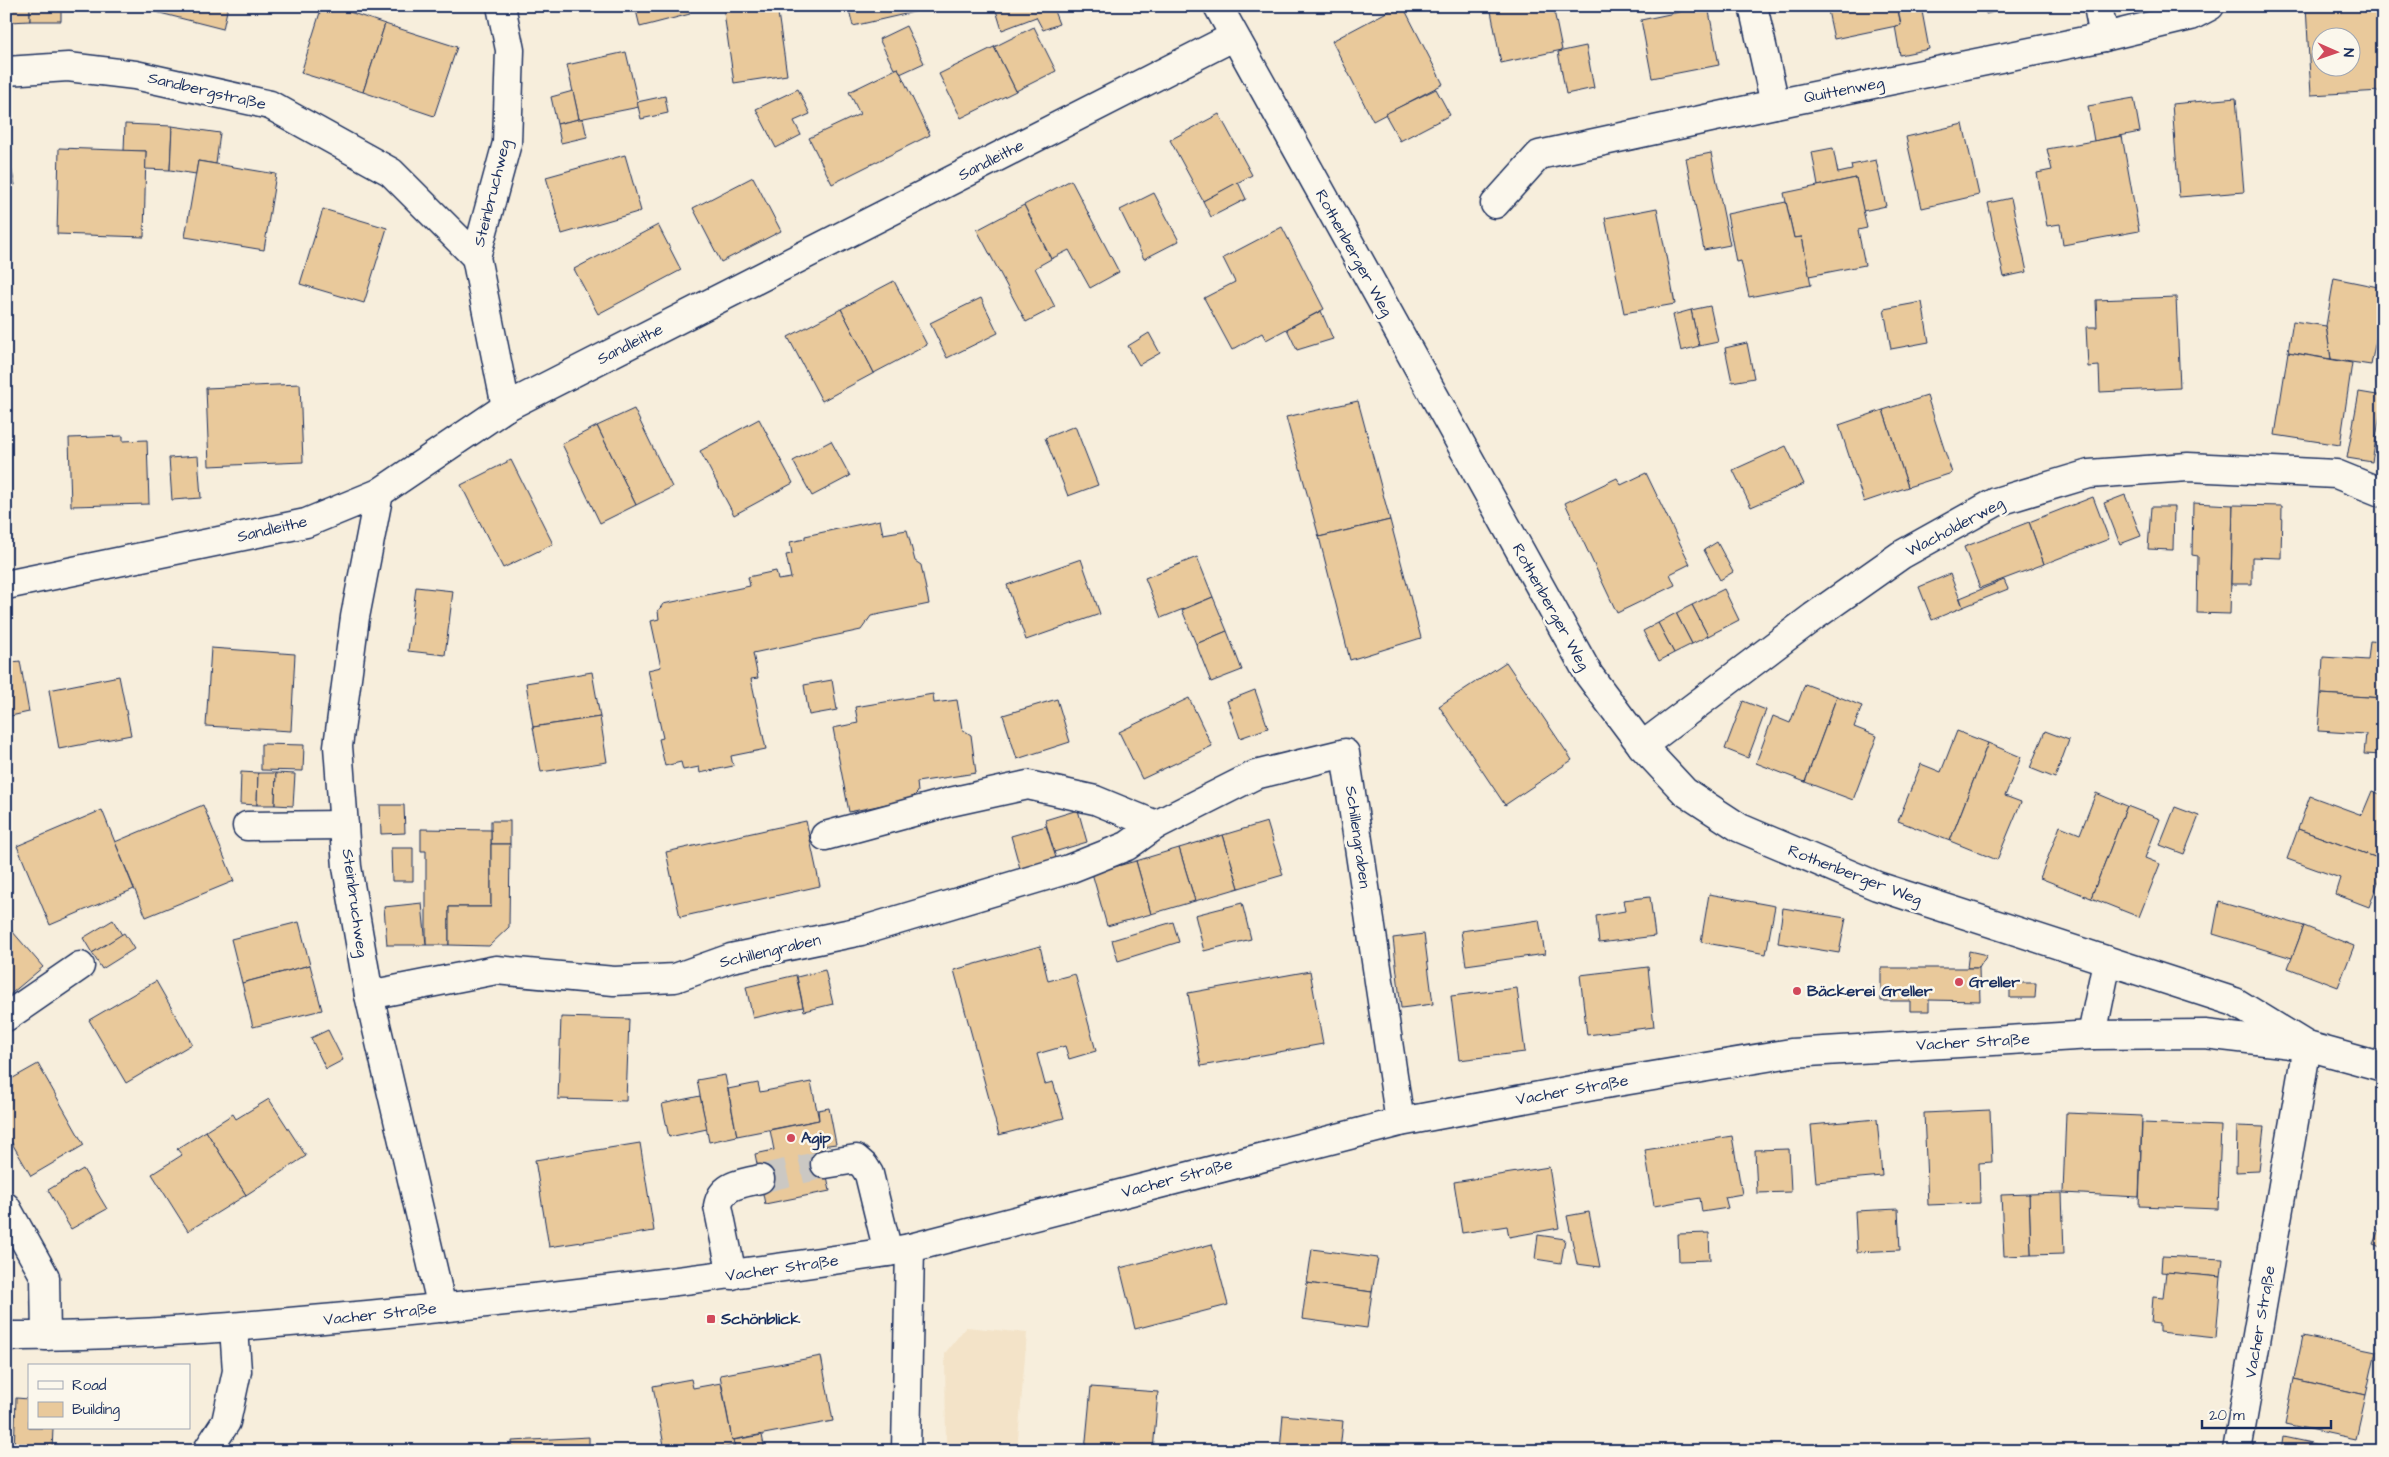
<svg xmlns="http://www.w3.org/2000/svg" width="2389" height="1457" font-family="'Architects Daughter',sans-serif">
  <style>
    .built { fill: #f3e3c8 }
    .building { fill: #e9c99b; stroke: #1b2f5e; fill-rule: evenodd }
    .lines { fill: none; stroke-linecap: round; stroke-linejoin: round }
    .minor-tunnel { stroke: #cbc8c3; stroke-width: 28; stroke-dasharray: 28 14; stroke-linecap: butt }
    .minor-casing { stroke: #1b2f5e; stroke-width: 31 }
    .minor { stroke: #fbf7ec; stroke-width: 28 }
    .poi-dot { fill: #d1495b; stroke: #fbf7ec; stroke-width: 2 }
    .labels { text-anchor: middle; dominant-baseline: central; stroke-width: 5; stroke-linejoin: round; paint-order: stroke }
    .street-label { font-size: 16px; fill: #1b2f5e; stroke: #fbf7ec }
    .poi-label { font-size: 16px; font-weight: bold; fill: #1b2f5e; stroke: #fbf7ec; text-anchor: start }
  </style>
  <rect width="100%" height="100%" fill="#f7eedc"/>
  <filter id="ink" filterUnits="userSpaceOnUse"><feTurbulence type="fractalNoise" baseFrequency=".02" numOctaves="2"/><feDisplacementMap in="SourceGraphic" scale="10" xChannelSelector="R" yChannelSelector="G"/><feConvolveMatrix kernelMatrix="1 2 1 2 8 2 1 2 1" color-interpolation-filters="sRGB"/></filter>
  <g filter="url(#ink)">
    <path class="built" d="M966 1327 1027 1333 1017 1451H946L945 1353Z"/>
    <g class="building">
      <path d="M9 6H30V21L9 22Z"/>
      <rect x="30" y="6" width="31" height="15"/>
      <path d="M154 6H228L223 29 152 11Z"/>
      <path d="M322 6H332L385 24 363 92 301 73Z"/>
      <path d="M635 6H688L690 14 640 27Z"/>
      <path d="M723 6H777L787 75 734 83Z"/>
      <path d="M848 6H940L853 26Z"/>
      <path d="M1052 6 1059 24 1043 30 1036 17 1002 30 995 7Z"/>
      <path d="M1398 6H1403L1443 84 1373 121 1332 41Z"/>
      <path d="M1490 6H1553L1562 50 1501 63Z"/>
      <path d="M1708 6 1719 65 1652 78 1641 20Z"/>
      <path d="M1827 6H1897L1901 25 1834 39Z"/>
      <path d="M1921 6 1929 49 1900 55 1895 26 1901 25 1898 9Z"/>
      <path d="M1985 6H2019L1986 14Z"/>
      <path d="M2306 6H2383L2381 91 2311 95ZM2322 38H2352V68H2322Z"/>
      <path d="M385 24 457 47 434 116 363 92Z"/>
      <path d="M906 26 924 63 900 74 898 68 894 69 879 39Z"/>
      <path d="M1034 27 1056 71 1016 91 994 47Z"/>
      <path d="M1586 46 1594 88 1566 94 1558 52Z"/>
      <path d="M994 47 1016 91 961 118 939 74Z"/>
      <path d="M626 52 639 107 579 119 567 65Z"/>
      <path d="M898 68 930 135 832 184 809 138 860 114 849 92Z"/>
      <path d="M798 89 810 114 794 121 801 135 776 148 756 109Z"/>
      <path d="M1436 89 1450 115 1400 141 1385 114Z"/>
      <path d="M573 91 579 119 557 124 551 97Z"/>
      <path d="M665 96 668 113 641 119 637 102Z"/>
      <path d="M2134 98 2140 132 2094 141 2088 106Z"/>
      <path d="M2236 98 2244 192 2179 197 2172 104Z"/>
      <path d="M1219 114 1252 175 1203 201 1170 140Z"/>
      <path d="M579 119H583L587 137 561 143 557 124Z"/>
      <path d="M125 124 172 126 170 170 145 169 146 151H124Z"/>
      <path d="M1963 124 1979 195 1922 208 1906 137Z"/>
      <path d="M172 126 220 133 216 164 198 161 196 174 170 170Z"/>
      <path d="M2122 136 2139 231 2063 245 2060 224 2047 226 2037 173 2052 170 2047 149Z"/>
      <path d="M6 145 15 185 6 187Z"/>
      <path d="M59 148 146 151 144 237 57 234Z"/>
      <path d="M1833 148 1838 173 1852 170 1851 165 1876 160 1886 206 1863 211 1856 178 1818 186 1812 152Z"/>
      <path d="M1711 153 1730 245 1704 250 1686 158Z"/>
      <path d="M625 155 641 211 562 234 546 177Z"/>
      <path d="M198 161 276 174 264 250 185 237Z"/>
      <path d="M753 177 781 231 721 262 693 208Z"/>
      <path d="M1856 178 1867 228 1858 230 1865 265 1809 276 1802 237 1794 238 1784 193Z"/>
      <path d="M1071 180 1119 272 1090 288 1069 250 1051 259 1024 205Z"/>
      <path d="M1238 182 1246 199 1211 217 1203 201Z"/>
      <path d="M1154 193 1179 241 1144 259 1120 210Z"/>
      <path d="M2011 198 2027 272 2004 277 1988 203Z"/>
      <path d="M1786 202 1794 238 1802 237 1811 285 1749 297 1741 261 1736 262 1727 214Z"/>
      <path d="M1024 205 1051 259 1035 268 1055 307 1026 322 977 230Z"/>
      <path d="M1657 208 1675 304 1624 313 1605 218Z"/>
      <path d="M323 209 387 228 364 303 300 284Z"/>
      <path d="M658 225 681 270 598 314 574 269Z"/>
      <path d="M1282 227 1324 309 1266 340 1262 333 1232 350 1204 298 1235 282 1223 258Z"/>
      <path d="M2334 278 2383 288V304L2371 365 2331 359 2326 326Z"/>
      <path d="M894 281 927 345 874 373 841 309Z"/>
      <path d="M2176 297 2180 388 2100 392 2099 366 2088 367 2086 327H2097L2096 300Z"/>
      <path d="M981 298 998 333 947 358 930 323Z"/>
      <path d="M1922 302 1929 342 1891 349 1884 309Z"/>
      <path d="M1710 306 1718 342 1699 346 1691 310Z"/>
      <path d="M841 309 874 373 822 401 788 337Z"/>
      <path d="M1691 310 1699 346 1681 351 1673 315Z"/>
      <path d="M1321 311 1333 339 1297 350 1287 329Z"/>
      <path d="M2293 321 2326 326 2331 359 2288 352Z"/>
      <path d="M1149 333 1160 353 1139 365 1128 346Z"/>
      <path d="M1747 343 1754 378 1732 382 1725 348Z"/>
      <path d="M2288 352 2352 363 2340 445 2275 435Z"/>
      <path d="M300 384 303 462 209 466 206 388Z"/>
      <path d="M2359 392 2383 396 2372 462 2347 458Z"/>
      <path d="M1927 396 1952 473 1908 487 1883 410Z"/>
      <path d="M1358 401 1390 520 1319 537 1286 417Z"/>
      <path d="M634 409 672 487 636 505 597 426Z"/>
      <path d="M1883 410 1908 487 1864 502 1839 425Z"/>
      <path d="M759 419 793 483 734 515 700 451Z"/>
      <path d="M597 426 636 505 600 523 562 444Z"/>
      <path d="M1075 426 1098 485 1068 496 1045 438Z"/>
      <path d="M123 436V441L147 440 149 504 71 506 69 438Z"/>
      <path d="M831 441 850 476 812 496 793 461Z"/>
      <path d="M1786 446 1804 484 1751 507 1733 470Z"/>
      <rect x="6" y="455" width="5" height="74"/>
      <path d="M198 456 201 498 172 500 169 458Z"/>
      <path d="M511 460 553 544 503 568 461 485Z"/>
      <path d="M1646 473 1690 564 1670 574 1675 585 1617 613 1565 503 1617 478 1621 485Z"/>
      <path d="M2125 495 2141 536 2120 544 2104 503Z"/>
      <path d="M2093 497 2109 539 2044 564 2029 522Z"/>
      <path d="M2193 503 2233 505 2230 614 2197 613 2198 556 2192 555Z"/>
      <path d="M2233 505 2282 506 2281 558 2252 557V584H2231Z"/>
      <path d="M2151 507H2174L2173 550 2148 549Z"/>
      <path d="M880 520 883 534 907 530 915 561 921 565 929 604 871 616 861 630 753 653 758 678 751 679 766 749 731 756 733 766 700 773 699 767 683 770 681 762 665 766 659 739 663 738 648 670 661 667 651 621 659 619 658 611 663 604 750 586 748 577 776 571 778 580 791 578 786 555 792 554 790 542 805 539V536Z"/>
      <path d="M1390 520 1421 638 1350 660 1319 537Z"/>
      <path d="M2029 522 2044 564 1980 588 1964 547Z"/>
      <path d="M1717 542 1733 572 1720 580 1704 550Z"/>
      <path d="M1197 557 1213 597 1161 618 1145 578Z"/>
      <path d="M1081 559 1100 614 1026 640 1007 585Z"/>
      <path d="M1950 574 1963 607 1932 620 1919 587Z"/>
      <path d="M2004 580 2008 589 1963 607 1960 598Z"/>
      <path d="M416 587 453 591 445 655 408 651Z"/>
      <path d="M1724 589 1739 620 1708 636 1692 605Z"/>
      <path d="M1213 597 1227 631 1196 644 1182 610Z"/>
      <path d="M1692 605 1708 636 1692 644 1676 613Z"/>
      <path d="M1676 613 1692 644 1674 653 1658 623Z"/>
      <path d="M1658 623 1674 653 1659 661 1643 631Z"/>
      <path d="M1227 631 1242 670 1211 682 1196 644Z"/>
      <path d="M2370 641 2383 642V698L2321 694 2323 657 2368 660Z"/>
      <path d="M211 648 295 654 291 731 206 726Z"/>
      <path d="M20 661 29 712 6 717V663Z"/>
      <path d="M1506 662 1572 760 1505 805 1439 706Z"/>
      <path d="M592 672 600 717 533 727 526 683Z"/>
      <path d="M119 676 131 735 59 749 49 690Z"/>
      <path d="M832 680 837 710 809 715 804 685Z"/>
      <path d="M1805 684 1837 696 1805 782 1756 763 1773 716 1790 723Z"/>
      <path d="M1255 690 1268 728 1240 738 1227 701Z"/>
      <path d="M933 694 934 703 957 700 962 729 971 735 976 773 917 782 918 792 911 799 849 812 833 728 858 723 855 707Z"/>
      <path d="M2321 694 2383 698V755L2364 754 2366 734 2318 731Z"/>
      <path d="M1837 696 1862 706 1854 727 1877 736 1853 800 1805 782Z"/>
      <path d="M1189 698 1212 746 1142 779 1119 732Z"/>
      <path d="M1057 699 1070 742 1017 759 1003 715Z"/>
      <path d="M1743 701 1766 710 1748 758 1725 749Z"/>
      <path d="M600 717 607 762 541 772 533 727Z"/>
      <path d="M1957 731 1988 743 1950 841 1898 821 1921 764 1941 772Z"/>
      <path d="M2045 731 2069 740 2055 778 2030 768Z"/>
      <path d="M1988 743 2021 757 2005 796 2021 802 1997 860 1950 841Z"/>
      <path d="M261 744 304 745 303 771 261 770Z"/>
      <path d="M241 772 258 773 257 805 240 804Z"/>
      <path d="M258 773H276L275 805H257Z"/>
      <path d="M276 773 295 774 293 806 275 805Z"/>
      <path d="M2372 791 2383 795V860L2298 829 2310 796 2362 815Z"/>
      <path d="M2096 793 2127 806 2091 898 2040 878 2060 826 2080 834Z"/>
      <path d="M203 805 234 881 146 917 115 842Z"/>
      <path d="M380 805H404L405 833 381 834Z"/>
      <path d="M2127 806 2160 819 2145 858 2160 864 2139 917 2091 898Z"/>
      <path d="M2175 807 2199 816 2184 854 2160 845Z"/>
      <path d="M102 810 134 889 50 925 17 846Z"/>
      <path d="M1078 810 1087 842 1054 852 1045 820Z"/>
      <rect x="491" y="821" width="19" height="23"/>
      <path d="M806 821 820 886 680 917 666 852Z"/>
      <path d="M1267 822 1283 875 1239 888 1223 835Z"/>
      <path d="M1046 826 1057 861 1021 872 1011 836Z"/>
      <path d="M421 829 491 830V907H449V945H426V851H421Z"/>
      <path d="M2298 829 2383 860V869L2369 907 2335 894 2340 878 2287 859Z"/>
      <path d="M1223 835 1239 888 1195 901 1179 848Z"/>
      <path d="M491 844H510L509 927 489 946 449 945V907H491Z"/>
      <path d="M391 848H413V881H392Z"/>
      <path d="M1179 848 1195 901 1151 914 1136 861Z"/>
      <path d="M1136 861 1151 914 1107 926 1092 873Z"/>
      <path d="M1709 894 1775 906 1766 954 1701 942Z"/>
      <path d="M1650 897 1655 936 1599 943 1596 916 1625 911 1623 900Z"/>
      <path d="M2219 902 2304 926 2292 958 2213 934Z"/>
      <path d="M422 903 426 945H387L384 907Z"/>
      <path d="M1242 903 1251 939 1204 951 1195 915Z"/>
      <path d="M1783 908 1846 918 1839 953 1778 943Z"/>
      <path d="M113 920 122 935 92 953 83 938Z"/>
      <path d="M1539 920 1545 954 1466 965 1461 931Z"/>
      <path d="M299 922 310 965 242 983 231 939Z"/>
      <path d="M1173 922 1179 942 1118 961 1112 940Z"/>
      <path d="M6 924 43 967 6 998Z"/>
      <path d="M2304 926 2354 946 2338 987 2288 968Z"/>
      <path d="M124 933 134 949 102 969 92 953Z"/>
      <path d="M1424 934 1433 1004 1401 1008 1393 938Z"/>
      <path d="M1040 946 1048 981 1075 974 1096 1051 1069 1059 1065 1046 1037 1054 1045 1084 1053 1082 1064 1118 999 1135 954 970Z"/>
      <path d="M1969 951 1987 955 1979 968H1967Z"/>
      <path d="M310 965 322 1010 253 1027 242 983Z"/>
      <path d="M1648 967 1654 1027 1587 1035 1580 975Z"/>
      <path d="M1881 968H1979L1980 1001 1929 1000V1011H1910V1001H1881Z"/>
      <path d="M825 970 833 1004 804 1011 797 977Z"/>
      <path d="M1310 971 1323 1044 1201 1066 1188 993Z"/>
      <path d="M796 975 803 1007 753 1018 746 987Z"/>
      <path d="M156 981 192 1044 126 1083 89 1020Z"/>
      <path d="M2010 983H2036L2035 998H2010Z"/>
      <path d="M1517 988 1525 1052 1459 1060 1451 996Z"/>
      <path d="M561 1017 629 1019 626 1101 558 1099Z"/>
      <path d="M328 1030 343 1060 326 1069 311 1038Z"/>
      <path d="M38 1064 84 1145 31 1176 6 1133V1082Z"/>
      <path d="M725 1075 737 1136 709 1142 697 1080Z"/>
      <path d="M811 1082 819 1120 737 1136 728 1089 758 1083 760 1092Z"/>
      <path d="M700 1096 707 1129 669 1137 662 1104Z"/>
      <path d="M269 1099 306 1156 246 1195 206 1131 233 1114 236 1119Z"/>
      <path d="M829 1108 836 1144 821 1146 830 1191 765 1204 755 1154 774 1150 770 1130 819 1120 818 1110Z"/>
      <path d="M1990 1110 1992 1162 1979 1163 1980 1203 1928 1205 1924 1113Z"/>
      <path d="M2066 1113 2142 1116 2139 1197 2063 1193Z"/>
      <path d="M1877 1119 1882 1176 1816 1182 1811 1125Z"/>
      <path d="M2142 1123 2221 1126 2218 1209 2139 1206Z"/>
      <path d="M2237 1126 2264 1127 2259 1171 2236 1172Z"/>
      <path d="M206 1131 246 1195 188 1231 152 1174 182 1155 177 1149Z"/>
      <path d="M1732 1136 1742 1194 1725 1197 1728 1208 1702 1212 1700 1198 1654 1206 1645 1150Z"/>
      <path d="M640 1143 654 1231 549 1247 535 1160Z"/>
      <path d="M1789 1149 1791 1192 1757 1193 1755 1150Z"/>
      <path d="M1549 1167 1559 1228 1509 1237 1507 1226 1462 1233 1454 1182Z"/>
      <path d="M83 1169 107 1209 71 1229 48 1190Z"/>
      <path d="M2062 1193 2064 1254 2031 1255 2029 1194Z"/>
      <path d="M2029 1194 2031 1255 2004 1256 2001 1195Z"/>
      <path d="M1898 1209 1900 1250 1857 1252 1855 1211Z"/>
      <path d="M1589 1212 1600 1267 1577 1264 1567 1216Z"/>
      <path d="M2383 1220V1248L2373 1244Z"/>
      <path d="M1709 1233 1710 1260 1679 1261 1678 1234Z"/>
      <path d="M1538 1235 1565 1239 1561 1263 1535 1259Z"/>
      <path d="M1212 1244 1228 1305 1135 1329 1120 1268Z"/>
      <path d="M1312 1249 1378 1258 1372 1292 1307 1283Z"/>
      <path d="M2162 1256 2223 1259 2221 1277 2161 1272Z"/>
      <path d="M2166 1272 2221 1277 2216 1338 2159 1332V1324L2151 1323 2153 1297 2163 1298Z"/>
      <path d="M1307 1283 1372 1292 1367 1328 1302 1319Z"/>
      <path d="M2303 1336 2376 1351 2366 1395 2294 1379Z"/>
      <path d="M821 1356 833 1421 732 1440 720 1375Z"/>
      <path d="M691 1379 693 1388 721 1383 732 1440H734L735 1445 706 1451H665L653 1386Z"/>
      <path d="M2294 1379 2366 1395 2356 1439 2285 1424Z"/>
      <path d="M1091 1387 1158 1392 1153 1451H1085Z"/>
      <path d="M16 1398 29 1399V1428H53L52 1451H14Z"/>
      <path d="M1283 1415 1343 1421 1340 1451H1280Z"/>
      <path d="M762 1435 765 1451H772H736L734 1440Z"/>
      <path d="M589 1437V1451H513L512 1441Z"/>
      <path d="M2283 1437 2330 1447 2329 1451H2281Z"/>
    </g>
    <g class="lines">
      <path class="minor-tunnel" d="M760 1179 825 1164"/>
      <defs>
        <g id="minor">
          <path d="M501 6 510 50 507 143 476 257 506 407"/>
          <path d="M1218 6 1589 675 1642 746 1685 792 1740 828 1877 886 2235 1002 2307 1046 2237 1451"/>
          <path d="M1753 6 1775 104"/>
          <path d="M2098 6 2104 37"/>
          <path d="M6 71 68 67 135 75 270 105 391 172 476 257"/>
          <path d="M1495 204 1539 155 1775 104 2104 37 2191 16 2210 6"/>
          <path d="M379 493 355 617 338 746 347 867 369 995 442 1308"/>
          <path d="M6 585 306 523 379 493 506 407 1233 37"/>
          <path d="M1642 746 1813 617 1901 555 1996 502 2089 474 2188 467 2336 474 2383 493"/>
          <path d="M247 826 344 825"/>
          <path d="M825 836 950 802 1028 785 1095 800 1156 825"/>
          <path d="M369 995 496 970 614 981 675 978 731 958 861 931 1069 869 1127 846 1156 825 1255 775 1345 753 1400 1122"/>
          <path d="M6 1017 80 966"/>
          <path d="M2092 1035 2107 961"/>
          <path d="M825 1164 856 1159 864 1166 869 1174 888 1252"/>
          <path d="M6 1207 45 1277 46 1336"/>
          <path d="M732 1275 718 1206C722 1184 741 1184 760 1179"/>
          <path d="M6 1336C134 1337 261 1325 388 1313 555 1297 722 1277 888 1252L910 1248 1400 1122 1593 1086 1791 1053 2092 1035 2205 1034 2307 1046 2383 1067"/>
          <path d="M207 1451 226 1422 237 1371 234 1328"/>
          <path d="M906 1451 910 1248"/>
        </g>
      </defs>
      <use href="#minor" class="minor-casing"/>
      <use href="#minor" class="minor"/>
    </g>
  </g>
  <g class="poi-dot">
    <circle cx="1959" cy="982" r="5"/>
    <circle cx="1797" cy="991" r="5"/>
    <circle cx="791" cy="1138" r="5"/>
    <rect x="706" y="1314" width="10" height="10" rx="2.5"/>
  </g>
  <g class="labels">
    <g class="street-label">
      <text transform="translate(1844 90) rotate(-11)">Quittenweg</text>
      <text transform="translate(207 91) rotate(13)">Sandbergstraße</text>
      <text transform="translate(991 160) rotate(-27)">Sandleithe</text>
      <text transform="translate(492 193) rotate(-76)">Steinbruchweg</text>
      <text transform="translate(1354 253) rotate(61)">Rothenberger Weg</text>
      <text transform="translate(630 344) rotate(-27)">Sandleithe</text>
      <text transform="translate(1955 527) rotate(-28)">Wacholderweg</text>
      <text transform="translate(272 529) rotate(-13)">Sandleithe</text>
      <text transform="translate(1551 607) rotate(61)">Rothenberger Weg</text>
      <text transform="translate(1358 837) rotate(82)">Schillengraben</text>
      <text transform="translate(1855 875) rotate(21)">Rothenberger Weg</text>
      <text transform="translate(355 903) rotate(82)">Steinbruchweg</text>
      <text transform="translate(770 951) rotate(-13)">Schillengraben</text>
      <text transform="translate(1973 1042) rotate(-3)">Vacher Straße</text>
      <text transform="translate(1572 1090) rotate(-10)">Vacher Straße</text>
      <text transform="translate(1177 1178) rotate(-15)">Vacher Straße</text>
      <text transform="translate(782 1268) rotate(-8)">Vacher Straße</text>
      <text transform="translate(380 1314) rotate(-6)">Vacher Straße</text>
      <text transform="translate(2260 1322) rotate(-80)">Vacher Straße</text>
    </g>
    <g class="poi-label">
      <text x="1969" y="982">Greller</text>
      <text x="1807" y="991">Bäckerei Greller</text>
      <text x="801" y="1138">Agip</text>
      <text x="721" y="1319">Schönblick</text>
    </g>
  </g>
  <rect width="2389" height="1457" fill="none" stroke="#fbf7ec" stroke-width="25"/>
  <rect x="12" y="12" width="2364" height="1432" fill="none" stroke="#1b2f5e" stroke-width="2" filter="url(#ink)"/>
  <rect x="28" y="1364" width="162" height="65" fill="#fbf7ec" stroke="#a1a7b3"/>
  <rect x="38" y="1381" width="25" height="8" fill="#fbf7ec" stroke="#a1a7b3"/>
  <text x="72" y="1390" font-size="15" fill="#1b2f5e">Road</text>
  <rect x="38" y="1402" width="25" height="15" fill="#e9c99b" stroke="#a1a7b3"/>
  <text x="72" y="1414" font-size="15" fill="#1b2f5e">Building</text>
  <g transform="translate(2336 52) rotate(92)"><circle r="24" fill="#fbf7ec" stroke="#a1a7b3"/>
  <path d="M0-4L9 19L0 12L-9 19Z" fill="#d1495b"/>
  <text y="-8" font-size="14" font-weight="bold" text-anchor="middle" fill="#1b2f5e">N</text>
  </g>
  <path d="M2202 1420v8h129v-8" fill="none" stroke="#1b2f5e" stroke-width="2.5"/>
  <text x="2209" y="1420" font-size="15" fill="#1b2f5e" stroke="#fbf7ec" stroke-width="4" paint-order="stroke">20 m</text>
</svg>
